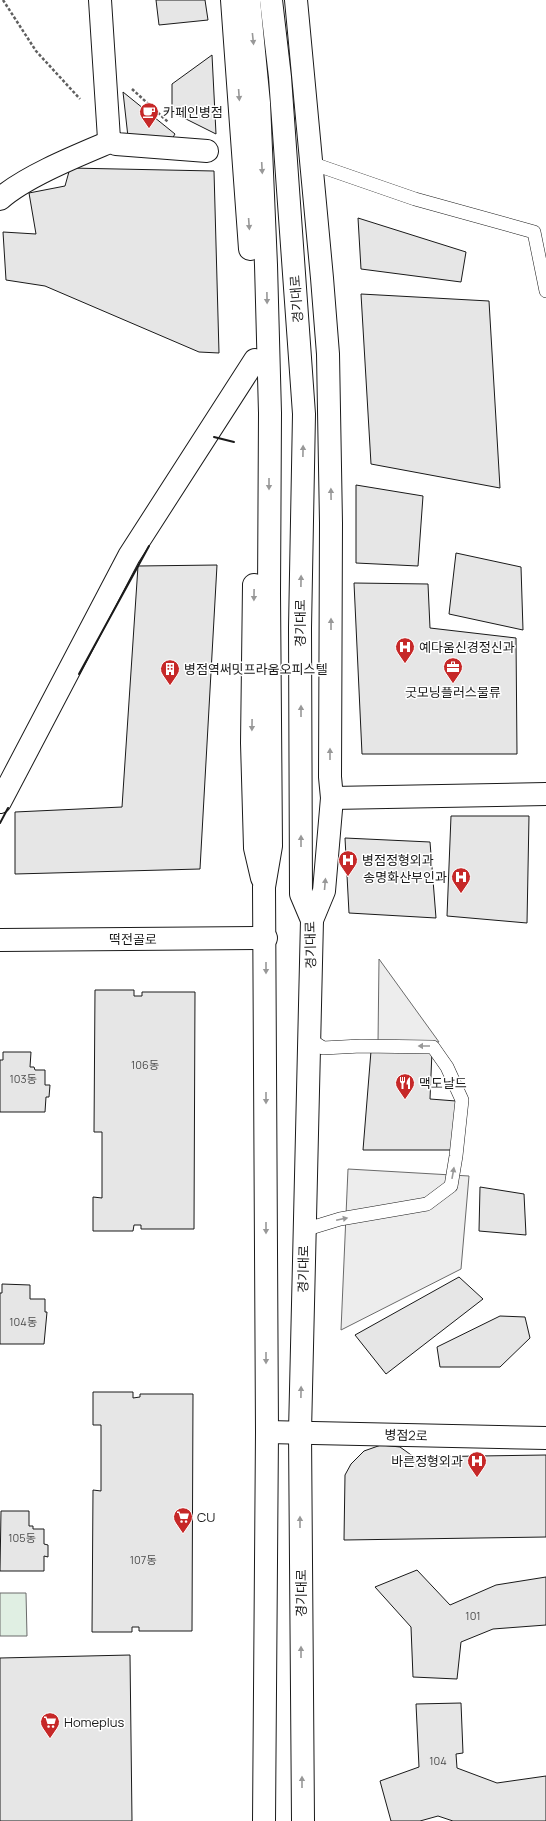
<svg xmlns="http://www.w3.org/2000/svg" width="546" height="1821" font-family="Manrope,'Noto Sans KR',sans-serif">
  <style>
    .green { fill: #e0efe3; stroke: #6a6a6a }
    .parking { fill: #ededed; stroke: #6a6a6a }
    .building { fill: #e6e6e6; stroke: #1a1a1a }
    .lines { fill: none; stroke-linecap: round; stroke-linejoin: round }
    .service-casing { stroke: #1a1a1a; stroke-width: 14 }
    .minor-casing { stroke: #1a1a1a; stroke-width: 24 }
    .tertiary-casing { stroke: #1a1a1a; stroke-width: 24 }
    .primary-casing { stroke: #1a1a1a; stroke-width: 24 }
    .path { stroke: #5f5f5f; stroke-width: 2.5; stroke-dasharray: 3 2; stroke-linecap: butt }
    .service { stroke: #fff; stroke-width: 13 }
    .minor { stroke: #fff; stroke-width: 22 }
    .tertiary { stroke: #fff; stroke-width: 22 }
    .primary { stroke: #fff; stroke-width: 22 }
    .wall { stroke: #1a1a1a; stroke-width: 2 }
    .oneway { fill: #989898 }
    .labels { text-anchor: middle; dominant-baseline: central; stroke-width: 3; stroke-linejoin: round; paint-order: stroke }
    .number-label { font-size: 11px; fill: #4d4d4d }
    .poi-label { font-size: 13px; fill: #1a1a1a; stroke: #fff; text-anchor: start }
    .street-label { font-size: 13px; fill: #1a1a1a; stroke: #fff }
  </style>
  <rect width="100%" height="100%" fill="#fff"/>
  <path class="green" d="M0 1593H26L27 1636H0Z"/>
  <g class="parking">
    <path d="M379 959 439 1042 378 1044Z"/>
    <path d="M348 1169 469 1176 461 1269 341 1330Z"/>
  </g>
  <g class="building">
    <path d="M156 0H205L208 20 159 25Z"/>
    <path d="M212 55 216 134 172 112V84Z"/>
    <path d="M123 92 175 134 170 142 128 137Z"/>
    <path d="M70 168 214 171 219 353 199 352 45 286 6 280 3 232 36 234 29 193 65 186Z"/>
    <path d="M358 218 466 252 461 282 361 269Z"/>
    <path d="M361 294 489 301 500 488 371 464Z"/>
    <path d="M356 485 423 496 418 566 356 563Z"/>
    <path d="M456 553 521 567 523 630 449 614Z"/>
    <path d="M217 565 200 869 15 874V812L122 807 138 566Z"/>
    <path d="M354 583 428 584 430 628 516 638 517 754H362Z"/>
    <path d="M451 816H529L527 923 447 916Z"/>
    <path d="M345 838 430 842 436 918 349 913Z"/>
    <path d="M95 990H134V996H142V992H195L194 1229H141V1225H134L133 1231H93V1197L102 1198V1132H94Z"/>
    <path d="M371 1051H432L430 1099 456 1101 452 1150H363Z"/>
    <path d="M3 1052H31L30 1067H34L35 1070H45V1085H50L49 1097H46L45 1112H0V1060H3Z"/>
    <path d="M480 1187 524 1194 526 1235 479 1231Z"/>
    <path d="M459 1277 483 1299 386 1374 355 1335Z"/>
    <path d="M2 1284 30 1285V1299H45V1312H47L44 1344H0V1293H2Z"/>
    <path d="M500 1316 525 1317 530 1338 500 1367H440L437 1347Z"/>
    <path d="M93 1392H133V1398L140 1397V1394H193L192 1631H139V1627H132V1632H92L93 1490 101 1491V1425H93Z"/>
    <path d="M381 1445 400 1447 414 1457 546 1455V1537L344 1540 345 1475 351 1464 364 1451Z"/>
    <path d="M1 1511H29V1526H33V1529H44V1544L48 1545V1557L44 1556V1571H0Z"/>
    <path d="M417 1570 450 1605 496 1585 546 1577V1625L493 1629 461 1642 457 1679 413 1677 411 1627 375 1587Z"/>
    <path d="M130 1655 132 1821H0V1658Z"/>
    <path d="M461 1703 463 1753 456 1754 457 1768 497 1783 546 1776V1821H453L438 1816 420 1821H391L380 1781 419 1767 416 1704Z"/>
  </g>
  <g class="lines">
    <defs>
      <g id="service">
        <path d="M311 163 415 199 534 232 546 291"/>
        <path d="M304 1230 340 1219 427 1204 451 1186 456 1156 462 1100 447 1067 433 1047 361 1046 323 1048 309 1039"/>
      </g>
      <g id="minor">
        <path d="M100 0 109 139 116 144 207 151"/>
        <path d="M0 199C26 176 79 155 112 141"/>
        <path d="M332 798 546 794"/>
        <path d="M0 802 129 556 255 360"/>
        <path d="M0 940 266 938"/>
      </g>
      <path id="tertiary" d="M267 1432 546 1438"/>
      <g id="primary">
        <path d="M232 0 250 249"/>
        <path d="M249 0 259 103 266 265 270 413 269 594 271 846 264 887 267 1432 264 1821"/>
        <path d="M271 0 280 77 304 414 300 628 301 894 312 920 300 1432 303 1821"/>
        <path d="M296 0 322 278 328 354 331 523 330 777 332 798 324 891 312 920"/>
        <path d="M254 585 252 743 255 848 262 878"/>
      </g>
    </defs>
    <use href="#service" class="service-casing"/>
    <use href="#minor" class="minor-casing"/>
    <use href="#tertiary" class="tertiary-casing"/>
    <use href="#primary" class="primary-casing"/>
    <g class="path">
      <path d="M3 0 36 51 80 99"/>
      <path d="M132 89 168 122"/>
    </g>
    <use href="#service" class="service"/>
    <use href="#minor" class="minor"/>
    <use href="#tertiary" class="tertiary"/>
    <use href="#primary" class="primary"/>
    <g class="wall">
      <path d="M214 437 234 442"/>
      <path d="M79 674 149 546"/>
      <path d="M0 823 8 808"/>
    </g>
  </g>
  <defs><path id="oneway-solid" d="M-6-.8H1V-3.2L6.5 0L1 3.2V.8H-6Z"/></defs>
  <g class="oneway">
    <use href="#oneway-solid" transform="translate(253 39) rotate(84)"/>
    <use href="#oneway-solid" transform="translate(239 95) rotate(86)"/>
    <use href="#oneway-solid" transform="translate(262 168) rotate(87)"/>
    <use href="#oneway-solid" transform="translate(249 224) rotate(86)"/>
    <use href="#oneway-solid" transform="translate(267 298) rotate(89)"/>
    <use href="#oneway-solid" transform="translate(303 451) rotate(-89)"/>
    <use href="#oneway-solid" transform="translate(269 484) rotate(90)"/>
    <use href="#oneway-solid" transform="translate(331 494) rotate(-91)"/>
    <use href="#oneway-solid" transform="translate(301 581) rotate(-89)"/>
    <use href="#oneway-solid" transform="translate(254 595) rotate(91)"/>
    <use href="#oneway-solid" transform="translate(331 624) rotate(-90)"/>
    <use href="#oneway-solid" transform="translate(301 711) rotate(-90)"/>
    <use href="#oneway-solid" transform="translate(252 725) rotate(91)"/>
    <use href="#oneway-solid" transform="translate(330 754) rotate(-90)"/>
    <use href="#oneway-solid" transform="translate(301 841) rotate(-90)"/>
    <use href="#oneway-solid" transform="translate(325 884) rotate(-85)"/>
    <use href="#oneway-solid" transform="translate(266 968) rotate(90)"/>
    <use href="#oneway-solid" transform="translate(424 1046) rotate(-180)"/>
    <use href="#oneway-solid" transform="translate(266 1098) rotate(90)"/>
    <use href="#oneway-solid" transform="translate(453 1173) rotate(-80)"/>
    <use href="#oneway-solid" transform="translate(342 1219) rotate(-12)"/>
    <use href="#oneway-solid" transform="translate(266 1228) rotate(90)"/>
    <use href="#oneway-solid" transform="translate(266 1358) rotate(90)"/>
    <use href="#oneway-solid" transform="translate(301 1392) rotate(-89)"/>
    <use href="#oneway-solid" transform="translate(300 1522) rotate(-90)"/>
    <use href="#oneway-solid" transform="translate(301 1652) rotate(-90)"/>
    <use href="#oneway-solid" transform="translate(302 1782) rotate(-90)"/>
  </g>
  <defs>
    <symbol id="cafe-pin" viewBox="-11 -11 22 30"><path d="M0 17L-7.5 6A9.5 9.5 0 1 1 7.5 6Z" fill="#c62828" stroke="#fff"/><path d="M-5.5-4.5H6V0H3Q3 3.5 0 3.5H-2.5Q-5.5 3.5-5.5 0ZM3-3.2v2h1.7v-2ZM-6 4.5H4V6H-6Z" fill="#fff"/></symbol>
    <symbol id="hospital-pin" viewBox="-11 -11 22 30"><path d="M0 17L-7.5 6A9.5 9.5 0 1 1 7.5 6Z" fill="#c62828" stroke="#fff"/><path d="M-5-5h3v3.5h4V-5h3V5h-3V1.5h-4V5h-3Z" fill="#fff"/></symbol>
    <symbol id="office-pin" viewBox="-11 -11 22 30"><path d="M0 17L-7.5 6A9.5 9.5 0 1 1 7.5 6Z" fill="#c62828" stroke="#fff"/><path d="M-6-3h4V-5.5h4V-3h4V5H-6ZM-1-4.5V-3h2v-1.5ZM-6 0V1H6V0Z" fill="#fff"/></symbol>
    <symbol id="building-pin" viewBox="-11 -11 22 30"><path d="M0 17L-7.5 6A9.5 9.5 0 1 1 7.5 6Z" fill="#c62828" stroke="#fff"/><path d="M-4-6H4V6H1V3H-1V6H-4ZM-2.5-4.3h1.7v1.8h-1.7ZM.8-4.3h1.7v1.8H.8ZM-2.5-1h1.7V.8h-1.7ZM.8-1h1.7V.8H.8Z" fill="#fff"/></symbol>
    <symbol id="restaurant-pin" viewBox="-11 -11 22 30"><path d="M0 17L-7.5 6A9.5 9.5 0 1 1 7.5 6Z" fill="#c62828" stroke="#fff"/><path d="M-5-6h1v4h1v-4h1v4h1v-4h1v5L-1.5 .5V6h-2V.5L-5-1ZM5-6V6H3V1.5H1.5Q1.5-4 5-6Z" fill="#fff"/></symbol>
    <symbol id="supermarket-pin" viewBox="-11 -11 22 30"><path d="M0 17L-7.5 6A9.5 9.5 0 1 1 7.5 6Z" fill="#c62828" stroke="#fff"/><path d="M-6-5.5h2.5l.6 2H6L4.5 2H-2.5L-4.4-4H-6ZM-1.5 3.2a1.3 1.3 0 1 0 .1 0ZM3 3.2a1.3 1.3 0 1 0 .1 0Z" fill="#fff"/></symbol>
  </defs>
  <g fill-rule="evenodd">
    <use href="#cafe-pin" x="138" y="101" width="22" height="30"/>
    <use href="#hospital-pin" x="394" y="636" width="22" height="30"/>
    <use href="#office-pin" x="442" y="656" width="22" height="30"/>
    <use href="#building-pin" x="159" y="658" width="22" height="30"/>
    <use href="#hospital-pin" x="337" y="849" width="22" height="30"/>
    <use href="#hospital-pin" x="450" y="866" width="22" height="30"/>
    <use href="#restaurant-pin" x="394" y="1072" width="22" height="30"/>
    <use href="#hospital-pin" x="466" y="1450" width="22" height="30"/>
    <use href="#supermarket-pin" x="172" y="1506" width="22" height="30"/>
    <use href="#supermarket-pin" x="39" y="1711" width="22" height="30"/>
  </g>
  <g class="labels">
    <g class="number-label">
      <text x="145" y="1064">106동</text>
      <text x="23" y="1078">103동</text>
      <text x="23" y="1321">104동</text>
      <text x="22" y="1537">105동</text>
      <text x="143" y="1559">107동</text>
      <text x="473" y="1615">101</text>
      <text x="438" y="1760">104</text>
    </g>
    <g class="poi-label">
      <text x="163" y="112">카페인병점</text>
      <text x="419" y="647">예다움신경정신과</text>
      <text x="184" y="669">병점역써밋프라움오피스텔</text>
      <text x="453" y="692" text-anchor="middle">굿모닝플러스물류</text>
      <text x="362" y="860">병점정형외과</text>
      <text x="447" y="877" text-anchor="end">송명화산부인과</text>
      <text x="419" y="1083">맥도날드</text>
      <text x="463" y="1461" text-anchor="end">바른정형외과</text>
      <text x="197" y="1517">CU</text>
      <text x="64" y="1722">Homeplus</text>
    </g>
    <g class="street-label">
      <text transform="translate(296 299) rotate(-94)">경기대로</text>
      <text transform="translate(300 623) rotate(-90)">경기대로</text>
      <text x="133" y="939">떡전골로</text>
      <text transform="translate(310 945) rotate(-91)">경기대로</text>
      <text transform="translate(303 1269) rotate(-89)">경기대로</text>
      <text transform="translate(406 1435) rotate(2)">병점2로</text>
      <text transform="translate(301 1593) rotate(-90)">경기대로</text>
    </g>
  </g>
</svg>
